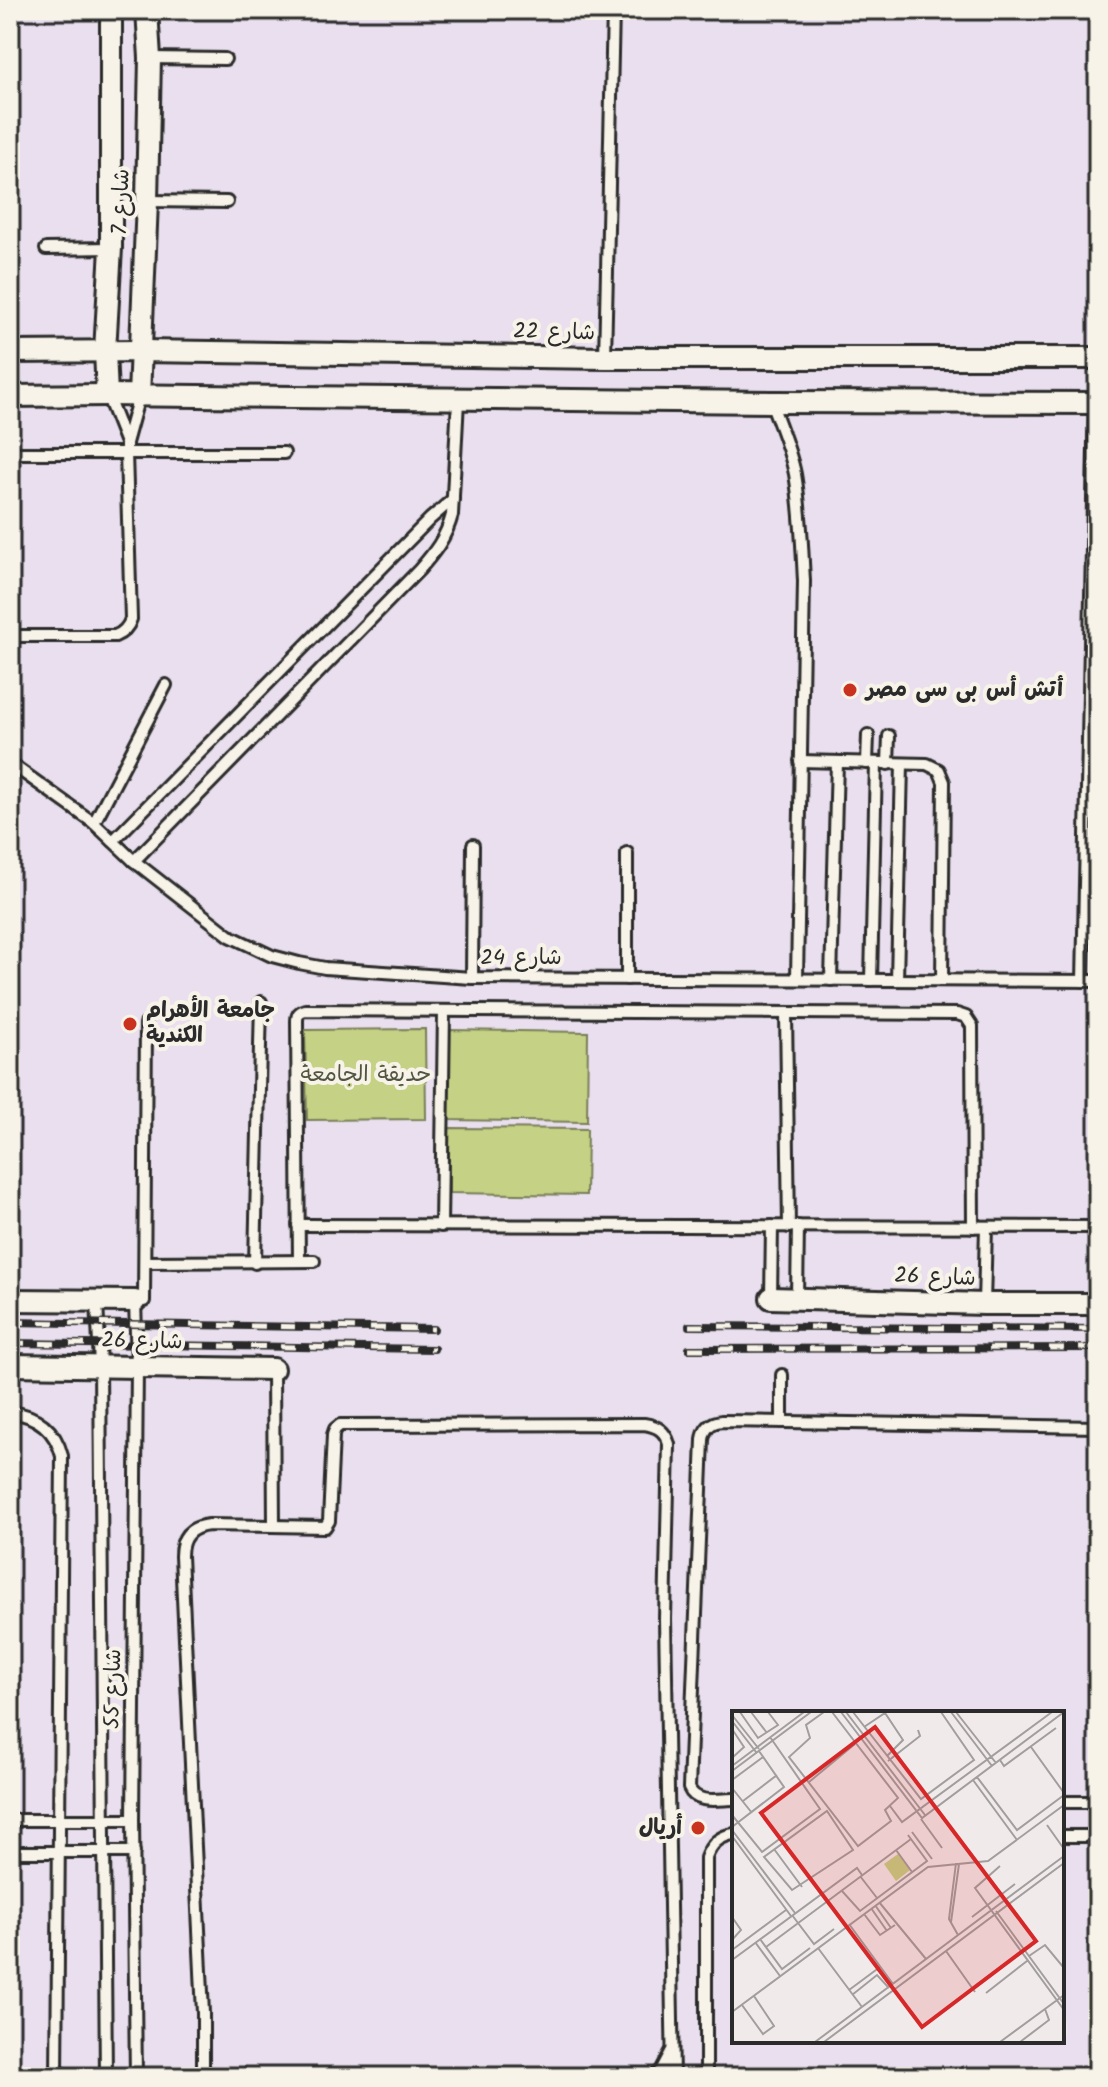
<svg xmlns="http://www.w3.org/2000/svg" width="1108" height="2087" font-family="Kalam,'Playpen Sans Arabic',sans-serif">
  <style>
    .built { fill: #e9dfee; fill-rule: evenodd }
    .green { fill: #c5d285; stroke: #787e58; stroke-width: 2 }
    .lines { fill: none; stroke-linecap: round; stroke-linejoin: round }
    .service-casing { stroke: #2b2b2b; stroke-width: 16 }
    .minor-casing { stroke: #2b2b2b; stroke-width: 26 }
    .service { stroke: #f7f3e8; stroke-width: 10 }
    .minor { stroke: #f7f3e8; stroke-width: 20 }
    .rail-casing { stroke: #2b2b2b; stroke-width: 8 }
    .rail { stroke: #f7f3e8; stroke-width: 5; stroke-dasharray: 15; stroke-linecap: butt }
    .poi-dot { fill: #c8321e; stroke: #f7f3e8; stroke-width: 3 }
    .labels { text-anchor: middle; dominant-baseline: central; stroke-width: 8; stroke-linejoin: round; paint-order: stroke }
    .street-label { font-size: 22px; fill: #2b2b2b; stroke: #f7f3e8 }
    .poi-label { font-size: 22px; font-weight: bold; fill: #2b2b2b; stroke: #f7f3e8; text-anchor: start }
    .park-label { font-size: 22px; fill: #525542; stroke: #f7f3e8 }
    .inset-road { fill: none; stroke: #a29e9e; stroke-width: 2 }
    .view { fill: #d62828; fill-opacity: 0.15; stroke: #d62828; stroke-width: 4 }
    .inset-edge { fill: none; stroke: #2b2b2b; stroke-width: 4 }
  </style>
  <rect width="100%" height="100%" fill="#f1eaeb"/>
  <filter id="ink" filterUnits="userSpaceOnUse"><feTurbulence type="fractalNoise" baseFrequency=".0125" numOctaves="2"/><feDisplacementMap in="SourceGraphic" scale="16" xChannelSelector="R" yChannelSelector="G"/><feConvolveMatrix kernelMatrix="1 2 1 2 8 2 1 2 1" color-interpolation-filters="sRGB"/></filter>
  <g filter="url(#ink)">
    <path class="built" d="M10 10H1098V2077H10ZM734 1713H1062V2041H734Z"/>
    <g class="green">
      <path d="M425 1029 426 1119 307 1120 305 1030Z"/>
      <path d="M448 1030 588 1032 587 1122 447 1120Z"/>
      <path d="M449 1128 587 1129 586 1195 449 1193Z"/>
    </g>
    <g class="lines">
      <defs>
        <g id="service">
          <path d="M150 58 225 59"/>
          <path d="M147 201 227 202"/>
          <path d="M46 249 111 248"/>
          <path d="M605 358 613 10"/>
          <path d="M107 395 126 443"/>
          <path d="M771 402C780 426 790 449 795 474 801 509 802 545 804 581L797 979"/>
          <path d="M10 453H284"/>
          <path d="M10 636H115C123 633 128 628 131 619L126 453V443L139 396"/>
          <path d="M800 761 927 764 939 770 944 782 942 980"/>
          <path d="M10 763 94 823 134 861 230 936 272 956 299 963 325 968 472 978 1098 981"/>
          <path d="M867 763 868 735"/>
          <path d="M888 764 889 736"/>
          <path d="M94 823 166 685"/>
          <path d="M113 841 430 519 453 499"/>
          <path d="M134 861 419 570C434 553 446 538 452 515L458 400"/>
          <path d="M472 978 473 845"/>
          <path d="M627 979V853"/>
          <path d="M831 980 837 762"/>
          <path d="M871 980 876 763"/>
          <path d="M897 980 902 764"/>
          <path d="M1083 981 1095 403"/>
          <path d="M786 1013 789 1227"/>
          <path d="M298 1225 1098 1227"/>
          <path d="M441 1226 444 1011"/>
          <path d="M299 1261 297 1021C297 1014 299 1012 305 1010L957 1014 966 1017 972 1026 973 1227"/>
          <path d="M145 1262 314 1261"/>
          <path d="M255 1263 261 1002"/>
          <path d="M771 1298 772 1226"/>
          <path d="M797 1298 798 1226"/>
          <path d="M97 1301 100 1366 106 2077"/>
          <path d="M135 1301 137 1366 133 1820 136 2077"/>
          <path d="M144 1301 146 1024"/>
          <path d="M984 1304 986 1227"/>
          <path d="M273 1369 274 1526"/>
          <path d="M782 1375V1422"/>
          <path d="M10 1412C37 1415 55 1429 62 1456L57 2077"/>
          <path d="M734 1799C719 1799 696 1805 689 1788L703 1440C704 1429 710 1422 722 1421L1098 1427"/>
          <path d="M1062 1802H1098"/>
          <path d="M10 1820H133"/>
          <path d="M1062 1836H1098"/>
          <path d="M10 1852H134"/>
          <path d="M203 2077V2013L181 1556C181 1537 190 1527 209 1525L325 1527 329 1521 333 1435 335 1429 340 1425 644 1424C658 1426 665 1431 669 1444L665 1619 673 2077"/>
          <path d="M653 2077 661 2071 671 2052"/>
          <path d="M706 2077V1858C711 1844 719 1836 734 1834"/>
        </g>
        <g id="minor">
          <path d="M10 352 141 351 605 358H1098"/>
          <path d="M107 395 105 351 111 248V10"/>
          <path d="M10 396 107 395 771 402 1098 403"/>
          <path d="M139 396 147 201 150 58 147 10"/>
          <path d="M771 1298 984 1304H1098"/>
          <path d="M10 1300 135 1301"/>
          <path d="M10 1365 273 1369"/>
        </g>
      </defs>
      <use href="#service" class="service-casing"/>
      <use href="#minor" class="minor-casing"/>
      <use href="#service" class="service"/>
      <use href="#minor" class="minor"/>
      <defs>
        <g id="rail">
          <path d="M10 1322 434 1329"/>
          <path d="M689 1326 1098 1329"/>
          <path d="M10 1343 434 1349"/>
          <path d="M689 1349 1098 1348"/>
        </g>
      </defs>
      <use href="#rail" class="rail-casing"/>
      <use href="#rail" class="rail"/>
    </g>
  </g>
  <g class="poi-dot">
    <circle cx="850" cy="690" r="8"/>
    <circle cx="130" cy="1024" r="8"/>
    <circle cx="698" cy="1828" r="8"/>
  </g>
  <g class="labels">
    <g class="street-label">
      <text transform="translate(122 202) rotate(-88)">شارع 7</text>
      <text transform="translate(554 333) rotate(1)">شارع 22</text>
      <text x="521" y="958">شارع 24</text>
      <text transform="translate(935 1278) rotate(2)">شارع 26</text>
      <text transform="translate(142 1342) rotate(1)">شارع 26</text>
      <text transform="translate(114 1689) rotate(-89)">شارع 55</text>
    </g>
    <g class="poi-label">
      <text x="866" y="690">أتش أس بى سى مصر</text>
      <text x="146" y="1011">جامعة الأهرام<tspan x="146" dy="25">الكندية</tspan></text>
      <text x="682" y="1828" text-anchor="end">أريال</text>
    </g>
    <g class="park-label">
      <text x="366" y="1075">حديقة الجامعة</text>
    </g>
  </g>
  <g transform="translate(732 1711)">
    <rect width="332" height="332" fill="#f1eaeb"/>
    <path d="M166 143 178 159 164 170 152 153Z" fill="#c5d285"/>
    <path class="inset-road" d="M8 1 26 27 46 14 36 1M19 1 35 22M92 1 74 14 78 27 57 46 126 135 159 110 153 99 166 87 100 1M109 1 190 107 332 1M114 1 193 104M121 1 189 88 242 49 209 1M219 1 260 55M224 1 264 52M0 4 27 38M0 10 24 41M132 16 153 2 171 29 155 45M0 18 12 36 0 47M299 36 332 82M268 49 272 55 324 17M156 50 188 25 186 19M0 55 72 1M0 60 79 1M245 66 285 119 332 84M0 69 31 46M241 69 285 129M77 71 123 33M0 77 20 102M11 90 45 64M158 95 170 111 320 1M95 100 121 139 60 179 32 146ZM0 104 30 141 88 98 38 26M189 108 210 137M315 114 332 138M0 116 52 76 27 40M0 119 63 202M180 121 200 148M0 125 59 205M42 138 70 176M164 139 180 161M224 152 217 208 226 224M268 155 243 177 332 299M128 165 145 187M110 180 128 200 195 150 176 124M147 191 194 248M143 194 159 217M139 197 155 220M264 200 332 293M132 203 148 224 163 214M60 204 82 233 102 218M0 206 9 219 0 229M240 206 283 173M219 211 227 153M117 213 161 273M28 228 50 258 78 237M23 231 48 265M34 236 179 128M86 237 130 296M0 239 54 199M214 240 243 281M297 245 313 234 332 257M0 249 125 157 130 164M117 279 148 256M254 282 295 250M120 284 145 264 157 277M10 294 31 323 42 315 22 285M0 301 196 156 256 150 332 94M83 331 332 145M92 331 332 152M268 331 332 284M288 331 317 309 313 298"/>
    <path class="view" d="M143 16 304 230 190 316 29 102Z"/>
    <rect width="332" height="332" class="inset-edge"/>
  </g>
  <rect width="1108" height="2087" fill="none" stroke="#f7f3e8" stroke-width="40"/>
  <rect x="20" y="20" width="1068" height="2047" fill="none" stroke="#2b2b2b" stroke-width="3" filter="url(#ink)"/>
</svg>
